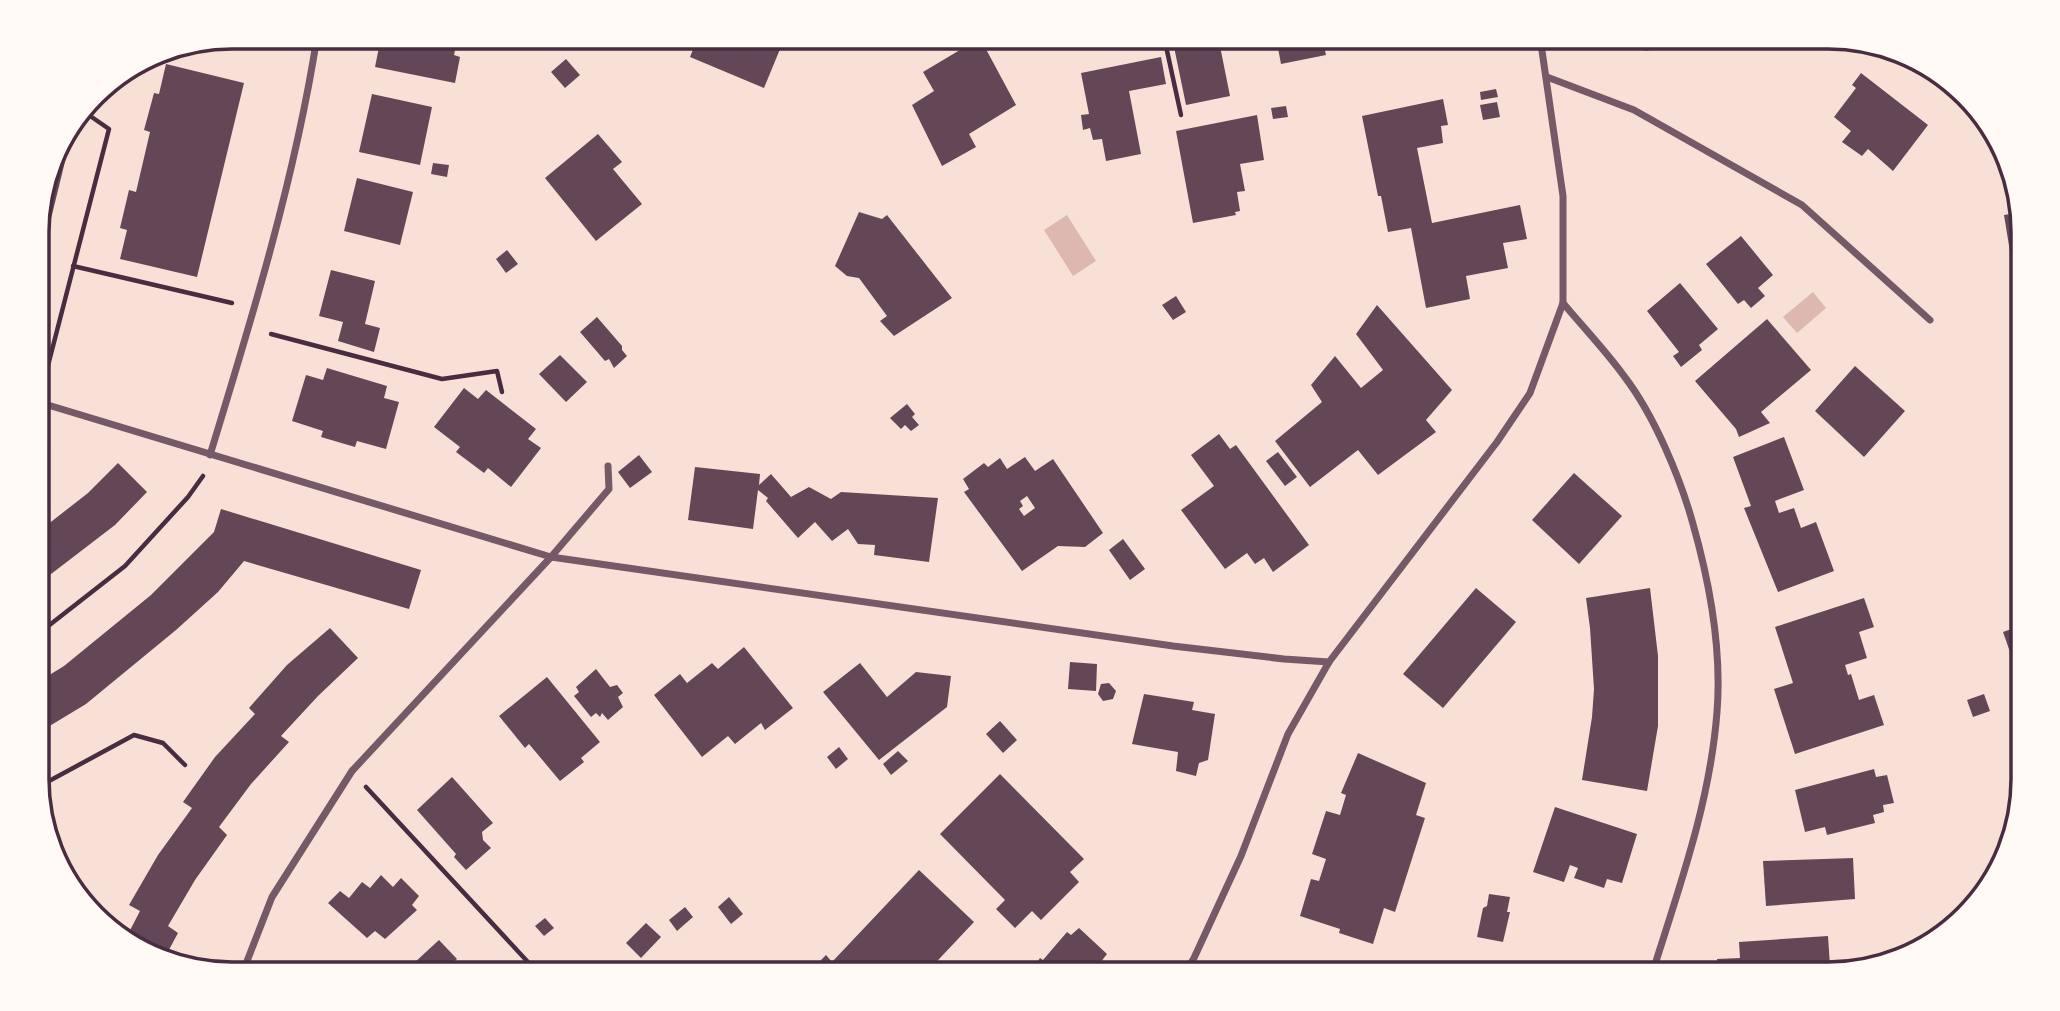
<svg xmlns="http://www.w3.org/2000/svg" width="2060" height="1011" font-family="Figtree,sans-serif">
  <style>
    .water { fill: #dcb8b0 }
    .building { fill: #644757; fill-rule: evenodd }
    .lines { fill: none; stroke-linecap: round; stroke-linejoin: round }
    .path { stroke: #4a2c40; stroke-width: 4.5 }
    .minor { stroke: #755966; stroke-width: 7 }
    .rim { fill: none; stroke: #4a2c40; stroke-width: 3.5 }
  </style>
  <rect width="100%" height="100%" fill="#f7e1d7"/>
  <g class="water">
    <path d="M1067 215 1096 261 1073 276 1044 230Z"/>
    <path d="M1813 292 1826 308 1797 333 1783 317Z"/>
  </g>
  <g class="building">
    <path d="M232 37H250L248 46 215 40Z"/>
    <path d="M381 37H458L454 55 460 57 455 83 375 67Z"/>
    <path d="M650 37H667L663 50 648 45Z"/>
    <path d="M698 37H785L764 88 690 57Z"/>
    <path d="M1172 37H1235L1219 41 1230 96 1186 105Z"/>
    <path d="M1276 37H1322L1326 55 1281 64Z"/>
    <path d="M1406 37H1465L1466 44 1428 50 1427 39 1407 42Z"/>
    <path d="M1610 37H1689V38L1667 42V47L1645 51 1642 39 1612 46Z"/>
    <path d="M980 38 1016 105 969 134 976 147 942 166 912 105 934 91 923 72Z"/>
    <path d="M1161 57 1166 84 1129 91 1141 154 1106 161 1102 139 1093 140 1090 128 1083 130 1081 115 1089 114 1081 73Z"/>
    <path d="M566 59 580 75 565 88 551 72Z"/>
    <path d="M166 64 244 83 197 277 120 259 127 230 120 228 129 190 136 192 150 132 144 130 154 93 159 94Z"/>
    <path d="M1861 73 1928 125 1893 171 1868 149 1862 156 1842 142 1851 131 1834 117 1856 88 1852 85Z"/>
    <path d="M1496 89 1498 97 1481 100 1480 92Z"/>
    <path d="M372 94 432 107 420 165 359 152Z"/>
    <path d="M1443 99 1448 125 1441 126 1443 143 1417 148 1432 223 1520 205 1527 239 1503 243 1508 268 1466 276 1470 299 1426 308 1411 228 1388 232 1381 196H1378L1362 116Z"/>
    <path d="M1497 102 1500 117 1483 120 1480 105Z"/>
    <path d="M1286 106 1288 117 1273 119 1271 108Z"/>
    <path d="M1257 115 1264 160 1240 164 1245 191 1237 192 1240 211 1235 212 1236 215 1193 223 1176 131Z"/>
    <path d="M70 128 73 129 37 276V218L57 145Z"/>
    <path d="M598 134 622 162 613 169 642 204 596 241 545 178Z"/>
    <path d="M433 163 449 165 447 177 431 174Z"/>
    <path d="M357 178 413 192 400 245 344 231Z"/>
    <path d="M859 212 882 219 887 215 952 298 894 336 880 321 887 316 859 278 847 276 835 266Z"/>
    <path d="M2022 212V268L2013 270 2004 215Z"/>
    <path d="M1741 236 1773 275 1758 288 1765 296 1751 308 1744 300 1738 304 1706 264Z"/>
    <path d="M507 250 518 264 506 273 496 259Z"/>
    <path d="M331 270 375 281 365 324 380 328 374 352 338 341 343 322 319 316Z"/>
    <path d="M1680 283 1718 329 1699 345 1702 350 1681 367 1673 356 1679 352 1647 311Z"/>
    <path d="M1176 296 1186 312 1173 320 1162 305Z"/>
    <path d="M1377 305 1452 390 1426 420 1436 432 1378 475 1358 450 1310 487 1275 441 1322 402 1311 385 1335 356 1361 388 1383 370 1356 334Z"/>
    <path d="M597 317 622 346V350L627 356 614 368 609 359 605 361 580 332Z"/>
    <path d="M1767 319 1811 370 1761 412 1770 423 1739 437 1736 429 1695 381Z"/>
    <path d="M560 355 587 382 566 402 539 374Z"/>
    <path d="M1855 366 1905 411 1864 457 1815 411Z"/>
    <path d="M327 368 387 386 384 398 399 402 386 449 357 441 355 447 321 437 323 431 292 421 306 375 323 380Z"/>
    <path d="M464 388 478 399 486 390 536 429 528 439 541 448 511 487 488 468 484 473 456 452 460 447 434 427Z"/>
    <path d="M907 404 915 414 912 417 919 425 911 431 905 425 901 429 890 418Z"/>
    <path d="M1219 434 1230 449 1236 445 1309 545 1273 572 1264 558 1255 564 1247 553 1225 569 1181 510 1214 486 1191 455Z"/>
    <path d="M1784 437 1804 490 1775 501 1779 513 1794 508 1801 528 1816 522 1834 571 1778 592 1744 508 1751 506 1733 457Z"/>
    <path d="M1278 452 1297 477 1285 486 1266 461Z"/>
    <path d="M639 455 652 472 630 488 618 472Z"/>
    <path d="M1025 457 1035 471 1053 459 1103 533 1085 547 1058 546 1022 571 964 492 969 489 963 479 984 463 988 467 1000 458 1007 469ZM1027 496 1035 508 1024 516 1019 509 1023 506 1020 501Z"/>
    <path d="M118 463 147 492 115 525 38 584V532L88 493Z"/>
    <path d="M695 467 760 474 759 485 771 474 791 497 809 487 831 499 841 492 938 498 929 562 874 555 875 545 858 544 848 529 832 541 815 522 798 538 766 501 768 498 758 490 753 529 688 520Z"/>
    <path d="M1574 473 1622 516 1579 564 1532 520Z"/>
    <path d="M221 509 421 570 409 609 244 561 218 592 176 630 86 704 38 733V682L64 666 151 595 214 532Z"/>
    <path d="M1123 539 1145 569 1130 580 1109 550Z"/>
    <path d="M1476 588 1516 622 1443 708 1403 674Z"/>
    <path d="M1650 588 1658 656V726L1647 791 1582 780 1592 717 1594 689 1590 628 1586 598Z"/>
    <path d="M1864 598 1874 627 1859 632 1867 658 1845 665 1848 675 1851 674 1859 700 1874 695 1884 725 1795 754 1774 689 1793 683 1775 627Z"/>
    <path d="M2023 625V689L2003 632Z"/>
    <path d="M330 628 358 658 318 696 281 736 289 742 251 784 219 827 227 835 195 880 168 926 178 933 164 959 146 954 126 938 140 911 129 905 158 855 192 808 183 802 215 757 255 714 249 708 287 665Z"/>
    <path d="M744 647 793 708 765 730 761 723 735 744 728 736 702 757 654 695 680 674 687 683 712 663 718 669Z"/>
    <path d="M1070 662 1097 664 1096 691 1068 689Z"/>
    <path d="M860 663 887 697 916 672 951 676 947 707 879 760 823 692Z"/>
    <path d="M596 669 610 687 617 685 623 693 618 697 623 707 608 720 602 713 600 717 596 713 591 717 574 696 579 692 576 687Z"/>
    <path d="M547 677 600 742 581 758 584 762 560 781 529 744 525 748 499 716Z"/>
    <path d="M1109 683 1116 691 1113 699 1103 701 1098 694 1101 684Z"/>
    <path d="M1144 694 1194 702 1192 710 1215 714 1208 760 1199 763 1196 776 1176 771 1178 752 1132 744Z"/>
    <path d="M1984 694 1990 711 1973 717 1967 700Z"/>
    <path d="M1000 721 1017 740 1003 753 986 734Z"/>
    <path d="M839 747 848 759 836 769 827 757Z"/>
    <path d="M898 751 908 761 891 775 883 764Z"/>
    <path d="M1358 753 1426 783 1416 815 1425 818 1395 912 1384 908 1373 944 1339 933 1340 929 1300 916 1311 879 1319 881 1326 859 1312 854 1326 811 1340 815 1346 795 1341 793Z"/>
    <path d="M1874 769 1876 777 1887 775 1894 803 1883 805 1884 812 1873 815 1875 823 1827 835 1825 827 1805 832 1795 790Z"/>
    <path d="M1000 774 1084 859 1070 872 1079 882 1041 920 1032 911 1015 928 996 909 1005 900 940 834Z"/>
    <path d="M452 777 493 823 482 832 483 840 491 848 466 870 454 857 456 854 417 810Z"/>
    <path d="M1555 807 1637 834 1622 883 1607 879 1604 888 1574 878 1578 868 1570 865 1564 882 1533 872Z"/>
    <path d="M1853 858 1855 899 1766 906 1763 861Z"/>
    <path d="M919 870 974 922 925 974H820L813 968 826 955 832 962Z"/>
    <path d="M381 875 393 887 401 878 419 896 412 905 417 910 385 939 375 931 367 938 328 903 340 891 349 898 362 882 370 888Z"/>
    <path d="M1489 894 1510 897 1507 912H1510L1503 942 1477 937 1483 908 1487 906Z"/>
    <path d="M729 897 743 914 731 924 718 907Z"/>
    <path d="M685 907 693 917 677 931 669 920Z"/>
    <path d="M545 918 554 928 544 936 535 926Z"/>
    <path d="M646 923 661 937 641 958 626 943Z"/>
    <path d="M1079 928 1107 954 1100 963 1104 966 1099 974H1028L1040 958 1043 960 1067 932 1071 935Z"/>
    <path d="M1828 936 1830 966 1802 968V974H1718L1717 959 1740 958 1739 942Z"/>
    <path d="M439 940 457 959 440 974H424L414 963Z"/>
  </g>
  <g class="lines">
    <g class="path">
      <path d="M1164 37 1181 115"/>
      <path d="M1009 40 1029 37"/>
      <path d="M73 266 232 303"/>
      <path d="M271 334 442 379 497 371 502 392"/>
      <path d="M44 381 109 129 83 111"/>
      <path d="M38 634 125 566 188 497 203 476"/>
      <path d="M38 787 134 735 163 743 185 765"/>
      <path d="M366 787 539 974"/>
    </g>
    <g class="minor">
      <path d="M1547 77 1634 110 1802 205 1930 320"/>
      <path d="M1563 303C1583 327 1605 350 1624 376 1654 415 1680 477 1693 524 1710 584 1722 649 1717 712 1710 803 1679 888 1652 974"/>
      <path d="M38 402 551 557 1173 646 1284 659 1329 662"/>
      <path d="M210 455C252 318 295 178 317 37"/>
      <path d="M242 974 272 897 352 771 551 557 609 489 608 466"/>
      <path d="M1184 974 1194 958 1241 856 1288 734 1329 662 1497 442 1530 393 1563 303V196L1540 37"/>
    </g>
  </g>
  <path d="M0 0H2060V1011H0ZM232 49H1828A183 183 0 0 1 2011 232V779A183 183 0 0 1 1828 962H232A183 183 0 0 1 49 779V232A183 183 0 0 1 232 49Z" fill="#fffaf5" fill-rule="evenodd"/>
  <path class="rim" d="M232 49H1828A183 183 0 0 1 2011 232V779A183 183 0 0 1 1828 962H232A183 183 0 0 1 49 779V232A183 183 0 0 1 232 49Z"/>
</svg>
